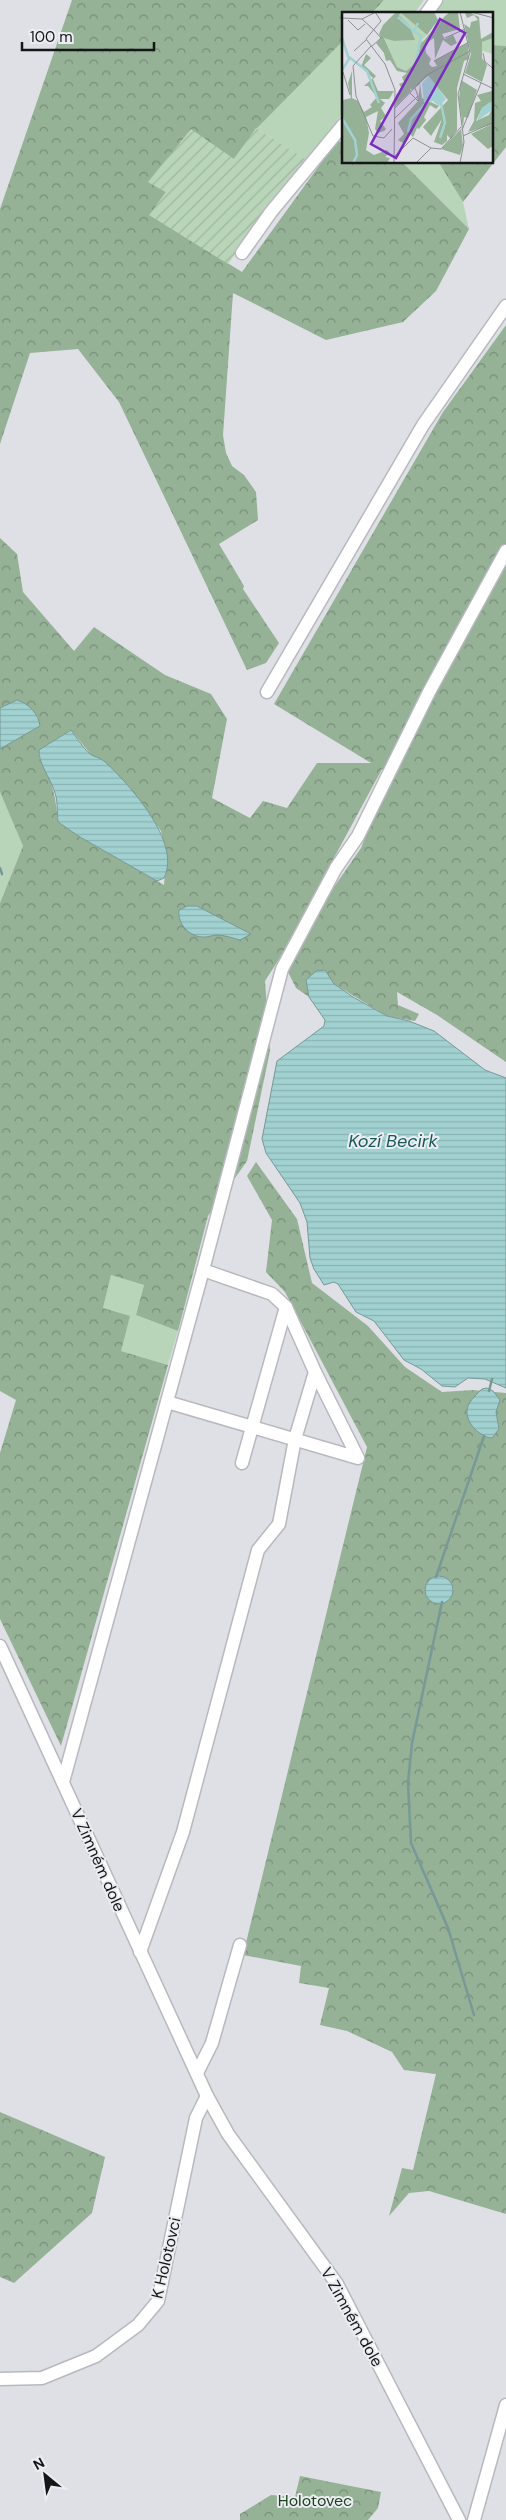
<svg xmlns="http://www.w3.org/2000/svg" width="506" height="2520" font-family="'DM Sans',sans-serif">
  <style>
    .grass { fill: #b9d5b9 }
    .forest { fill: url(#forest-crowns); fill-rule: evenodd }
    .garden { fill: url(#garden-furrows) }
    .water { fill: url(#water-rules); stroke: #779998 }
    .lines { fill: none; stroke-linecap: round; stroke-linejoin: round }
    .stream { stroke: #779998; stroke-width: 2.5 }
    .minor-casing { stroke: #b7b9be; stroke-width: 15 }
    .minor { stroke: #fff; stroke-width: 12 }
    .labels { text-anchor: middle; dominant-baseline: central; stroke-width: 4; stroke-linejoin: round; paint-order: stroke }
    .street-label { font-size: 16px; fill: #151617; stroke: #ecedf2 }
    .park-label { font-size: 16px; fill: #19431d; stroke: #ecedf2 }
    .water-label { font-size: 18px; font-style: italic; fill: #165858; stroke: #ecedf2 }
    .inset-river { fill: none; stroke: #a1d1d0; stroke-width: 2.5 }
    .inset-road { fill: none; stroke: #8e8f93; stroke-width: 1 }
    .view { fill: #7b2cbf; fill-opacity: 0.15; stroke: #7b2cbf; stroke-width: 2.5 }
    .inset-edge { fill: none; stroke: #151617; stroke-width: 2.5 }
  </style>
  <defs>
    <pattern id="forest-crowns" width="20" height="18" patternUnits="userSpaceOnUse" patternTransform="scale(1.25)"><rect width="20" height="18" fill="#95b196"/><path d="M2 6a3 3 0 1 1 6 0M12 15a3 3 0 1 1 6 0" fill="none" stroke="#788f79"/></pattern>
    <pattern id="garden-furrows" width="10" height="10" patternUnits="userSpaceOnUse" patternTransform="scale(1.25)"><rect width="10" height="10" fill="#b9d5b9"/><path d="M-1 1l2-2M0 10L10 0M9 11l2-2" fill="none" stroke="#9eb69e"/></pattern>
    <pattern id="water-rules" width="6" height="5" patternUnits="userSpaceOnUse" patternTransform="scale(1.25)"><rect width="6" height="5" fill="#a1d1d0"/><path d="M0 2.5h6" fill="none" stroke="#8ab3b2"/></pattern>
  </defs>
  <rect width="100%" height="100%" fill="#dee0e5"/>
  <g class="grass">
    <path d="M384 0H424L414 14H371Z"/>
    <path d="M444 0H506V46L492 45V14H433Z"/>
    <path d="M343 41V112L308 161 256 128Z"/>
    <path d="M403 163H439L463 202 469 229Z"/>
    <path d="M0 792 23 846 0 903Z"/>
    <path d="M111 1275 144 1285 136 1315 178 1331 168 1365 121 1351 103 1308Z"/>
  </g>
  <g class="forest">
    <path d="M72 0H384L371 14H344L343 41 257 128 234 159 149 182 166 192 150 215 242 272 337 141 343 142 344 162 403 163 469 229 436 291 403 322 326 340 233 293 223 435 226 453 232 466 244 475 256 492 258 520 219 544 244 586 243 589 279 643 266 663 247 670 119 402 78 349 30 353 0 444V209Z"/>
    <path d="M492 45 506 46V147L463 202 439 163 492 162Z"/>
    <path d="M506 325V1062L437 1015 397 992 398 1005 419 1014 415 1021 387 1016 334 984 325 970 306 980 309 997 296 988 286 968 314 916 361 848 390 774 382 769 281 956 265 981 270 1051 247 1161 208 1216 178 1331 136 1315 144 1285 111 1275 103 1308 130 1316 121 1351 168 1365 61 1746 0 1619V1453L16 1400 0 1391V903L23 846 0 792V538L17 554 23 592 74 651 94 627 165 675 211 694 227 719 212 798 250 818 263 801 287 808 317 763H371L274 704 443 412ZM71 730 92 756 102 760 129 787 161 831 166 856 164 885 80 837 58 822C56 797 52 779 39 757L42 748Z"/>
    <path d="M256 1162 297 1219 312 1283 368 1326 405 1367 442 1392 473 1390 506 1393V2214L429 2191 409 2193 389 2216 402 2168 413 2170 436 2074 404 2070 392 2052 347 2031 320 2025 329 1988 299 1983 301 1966 243 1955 367 1447 285 1292 266 1272 272 1220 247 1176Z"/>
    <path d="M0 2112 105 2157 92 2213 14 2283 0 2277Z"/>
    <path d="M300 2476 381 2492 378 2508 368 2520H240V2514L271 2495 295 2497Z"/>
  </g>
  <path class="garden" d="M256 128 310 162 286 185 228 264 149 215 166 192 148 182 191 129 234 159Z"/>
  <g class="water">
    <path d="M17 700C28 703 39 714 40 726L0 749V708Z"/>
    <path d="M71 730C77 738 83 748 90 754 94 757 99 757 104 761 129 784 182 842 164 878L157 881 80 837 58 822C57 811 58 800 54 790 50 778 38 762 39 750Z"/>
    <path d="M187 906H197L251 934 240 940C233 938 224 935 217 935 213 935 209 937 205 937 190 938 177 924 179 910Z"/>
    <path d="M325 970 334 984 353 997 387 1016 409 1021 434 1031 485 1070 506 1078V1388L485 1379 468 1378 455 1387 442 1386 421 1369 404 1360 374 1321 356 1312 338 1284 334 1282 324 1285 314 1269 310 1258 307 1222 300 1203 266 1153 262 1139 277 1061 324 1026 325 1020 309 997 306 980 316 971Z"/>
    <path d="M487 1388 493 1391 500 1400 496 1412 499 1429 492 1438C478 1437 461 1418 469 1404 472 1398 478 1393 482 1389Z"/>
    <circle cx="439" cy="1590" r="14"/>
  </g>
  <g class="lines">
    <g class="stream">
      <path d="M0 868 2 874"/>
      <path d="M489 1391 492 1379"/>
      <path d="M436 1577 484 1436"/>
      <path d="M442 1602 412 1743 408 1783 411 1843 448 1928 474 2015"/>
    </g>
    <defs>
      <g id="minor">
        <path d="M426 14 436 0"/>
        <path d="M242 253 271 212 344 124"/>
        <path d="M267 692 423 425 506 306"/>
        <path d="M167 1402 358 1458 315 1372"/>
        <path d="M242 1463 286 1307"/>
        <path d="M0 1646 207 2096 228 2134 337 2284 459 2520"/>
        <path d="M63 1782 203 1270 282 969 336 868 358 836 429 692 506 551"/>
        <path d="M140 1952 183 1832 258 1550 279 1524 295 1439 315 1372 286 1307 272 1294 203 1270"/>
        <path d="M197 2073 212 2043 240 1945"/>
        <path d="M0 2379 42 2378 96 2356 138 2325 158 2301 196 2118 207 2096"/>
        <path d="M474 2520 506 2405"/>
      </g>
    </defs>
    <use href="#minor" class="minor-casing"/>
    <use href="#minor" class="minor"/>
  </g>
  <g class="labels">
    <g class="street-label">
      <text transform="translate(98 1860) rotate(66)">V Zimném dole</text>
      <text transform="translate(166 2258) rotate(-77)">K Holotovci</text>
      <text transform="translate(352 2317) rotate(61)">V Zimném dole</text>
    </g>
    <g class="park-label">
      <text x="315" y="2500">Holotovec</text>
    </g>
    <g class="water-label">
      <text x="393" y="1141">Kozí Becirk</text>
    </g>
  </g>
  <g transform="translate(342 12)">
    <rect width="151" height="151" fill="#dee0e5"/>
    <path d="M59 1 85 23 80 28 82 33 77 34 76 49 64 59 55 55 42 25 52 29 72 28 67 13 57 3ZM151 26V42L140 39V30Z" fill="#b9d5b9"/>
    <path d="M54 0H92L96 8 85 23 59 1 57 3 67 13 73 28 52 29 42 26 55 55 64 59 76 49 77 34 103 4 108 0 116 1 118 17 100 22 103 27 111 23 115 31 109 34 101 28 93 47 92 26 83 32 84 41 89 47 87 52 90 55 95 54 92 49 126 31 127 47 122 49 115 76V118L109 127 105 123V129L100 133 92 130 100 107 89 124 81 115 106 88 86 64 78 71 80 86 97 94 94 97 88 93 82 105 84 108 77 117 75 116 71 125 68 122 63 132 56 128 62 122 56 111 76 89 78 72 70 78 68 76 69 79 53 95 54 83 60 77 57 72 62 70 60 65 65 61 55 59 48 48 44 49 42 41 34 31 39 26 37 22 41 13ZM127 0 137 5 139 27 151 20V26L140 30V46L145 53 140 70 123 61 129 42 122 12 128 16 129 10 136 8 132 3 125 6 123 1ZM24 42 29 46 22 53 34 64 31 67 36 79H52L47 87H38L43 91 39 96 44 104 38 109 44 117 42 119 36 121 33 117 36 99 24 105 27 121 24 138 32 143 45 138 48 141 43 145 48 146 45 151H0V84L1 88 9 86 6 71 10 59V86L16 89 22 100 30 95 28 93 35 85 26 74H22L31 66 19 55ZM119 68 135 78 126 106 122 105 121 116 117 87ZM150 79 151 89 140 96 134 109 147 103 151 95V134L146 137 129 122 148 113 126 120 132 109 133 91 139 89 135 83ZM119 117 121 134 118 143 99 137Z" fill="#95b196"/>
    <path d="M87 64 104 87 97 94 91 89 82 91 80 71ZM148 90 151 91 150 98 135 109 140 96Z" fill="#a1d1d0"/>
    <path class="inset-river" d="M56 5 72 19M0 26 7 47 0 58M7 45 25 59 37 91M74 50 79 24 72 19 76 11M0 106 13 128 15 143 11 151M66 120 69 107 83 92M98 126 103 111 99 91"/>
    <path class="inset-road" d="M33 0 39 9 24 27 43 52 53 78 52 151M118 0 128 40 116 82 122 130 118 151M129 0 152 6M0 6 20 7 32 1M20 7 32 18M6 8 16 18 23 12M103 26 123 17M29 34 11 54 14 84 31 124 42 126 50 117M29 35 39 26 32 18M12 39 24 28M141 41 143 50 152 57M92 49 127 30M1 60 8 83M121 62 152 77M68 81 76 89V84M52 97 85 63 128 39M52 107 76 84 73 76M120 118 139 71M121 124 152 110M52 145 71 126 89 136 99 137 119 115M74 151 89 136"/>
    <path class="view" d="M98 7 123 21 54 146 29 132Z"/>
    <rect width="151" height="151" class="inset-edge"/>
  </g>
  <g transform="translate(45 2475) rotate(331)" stroke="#ecedf2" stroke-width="4" paint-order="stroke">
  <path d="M0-4L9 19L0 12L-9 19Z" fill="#151617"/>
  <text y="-8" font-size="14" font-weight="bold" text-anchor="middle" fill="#151617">N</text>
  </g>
  <path d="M22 42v8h132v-8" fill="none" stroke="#151617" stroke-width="2.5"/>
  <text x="30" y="42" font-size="15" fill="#151617" stroke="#ecedf2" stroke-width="4" paint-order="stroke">100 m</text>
</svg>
